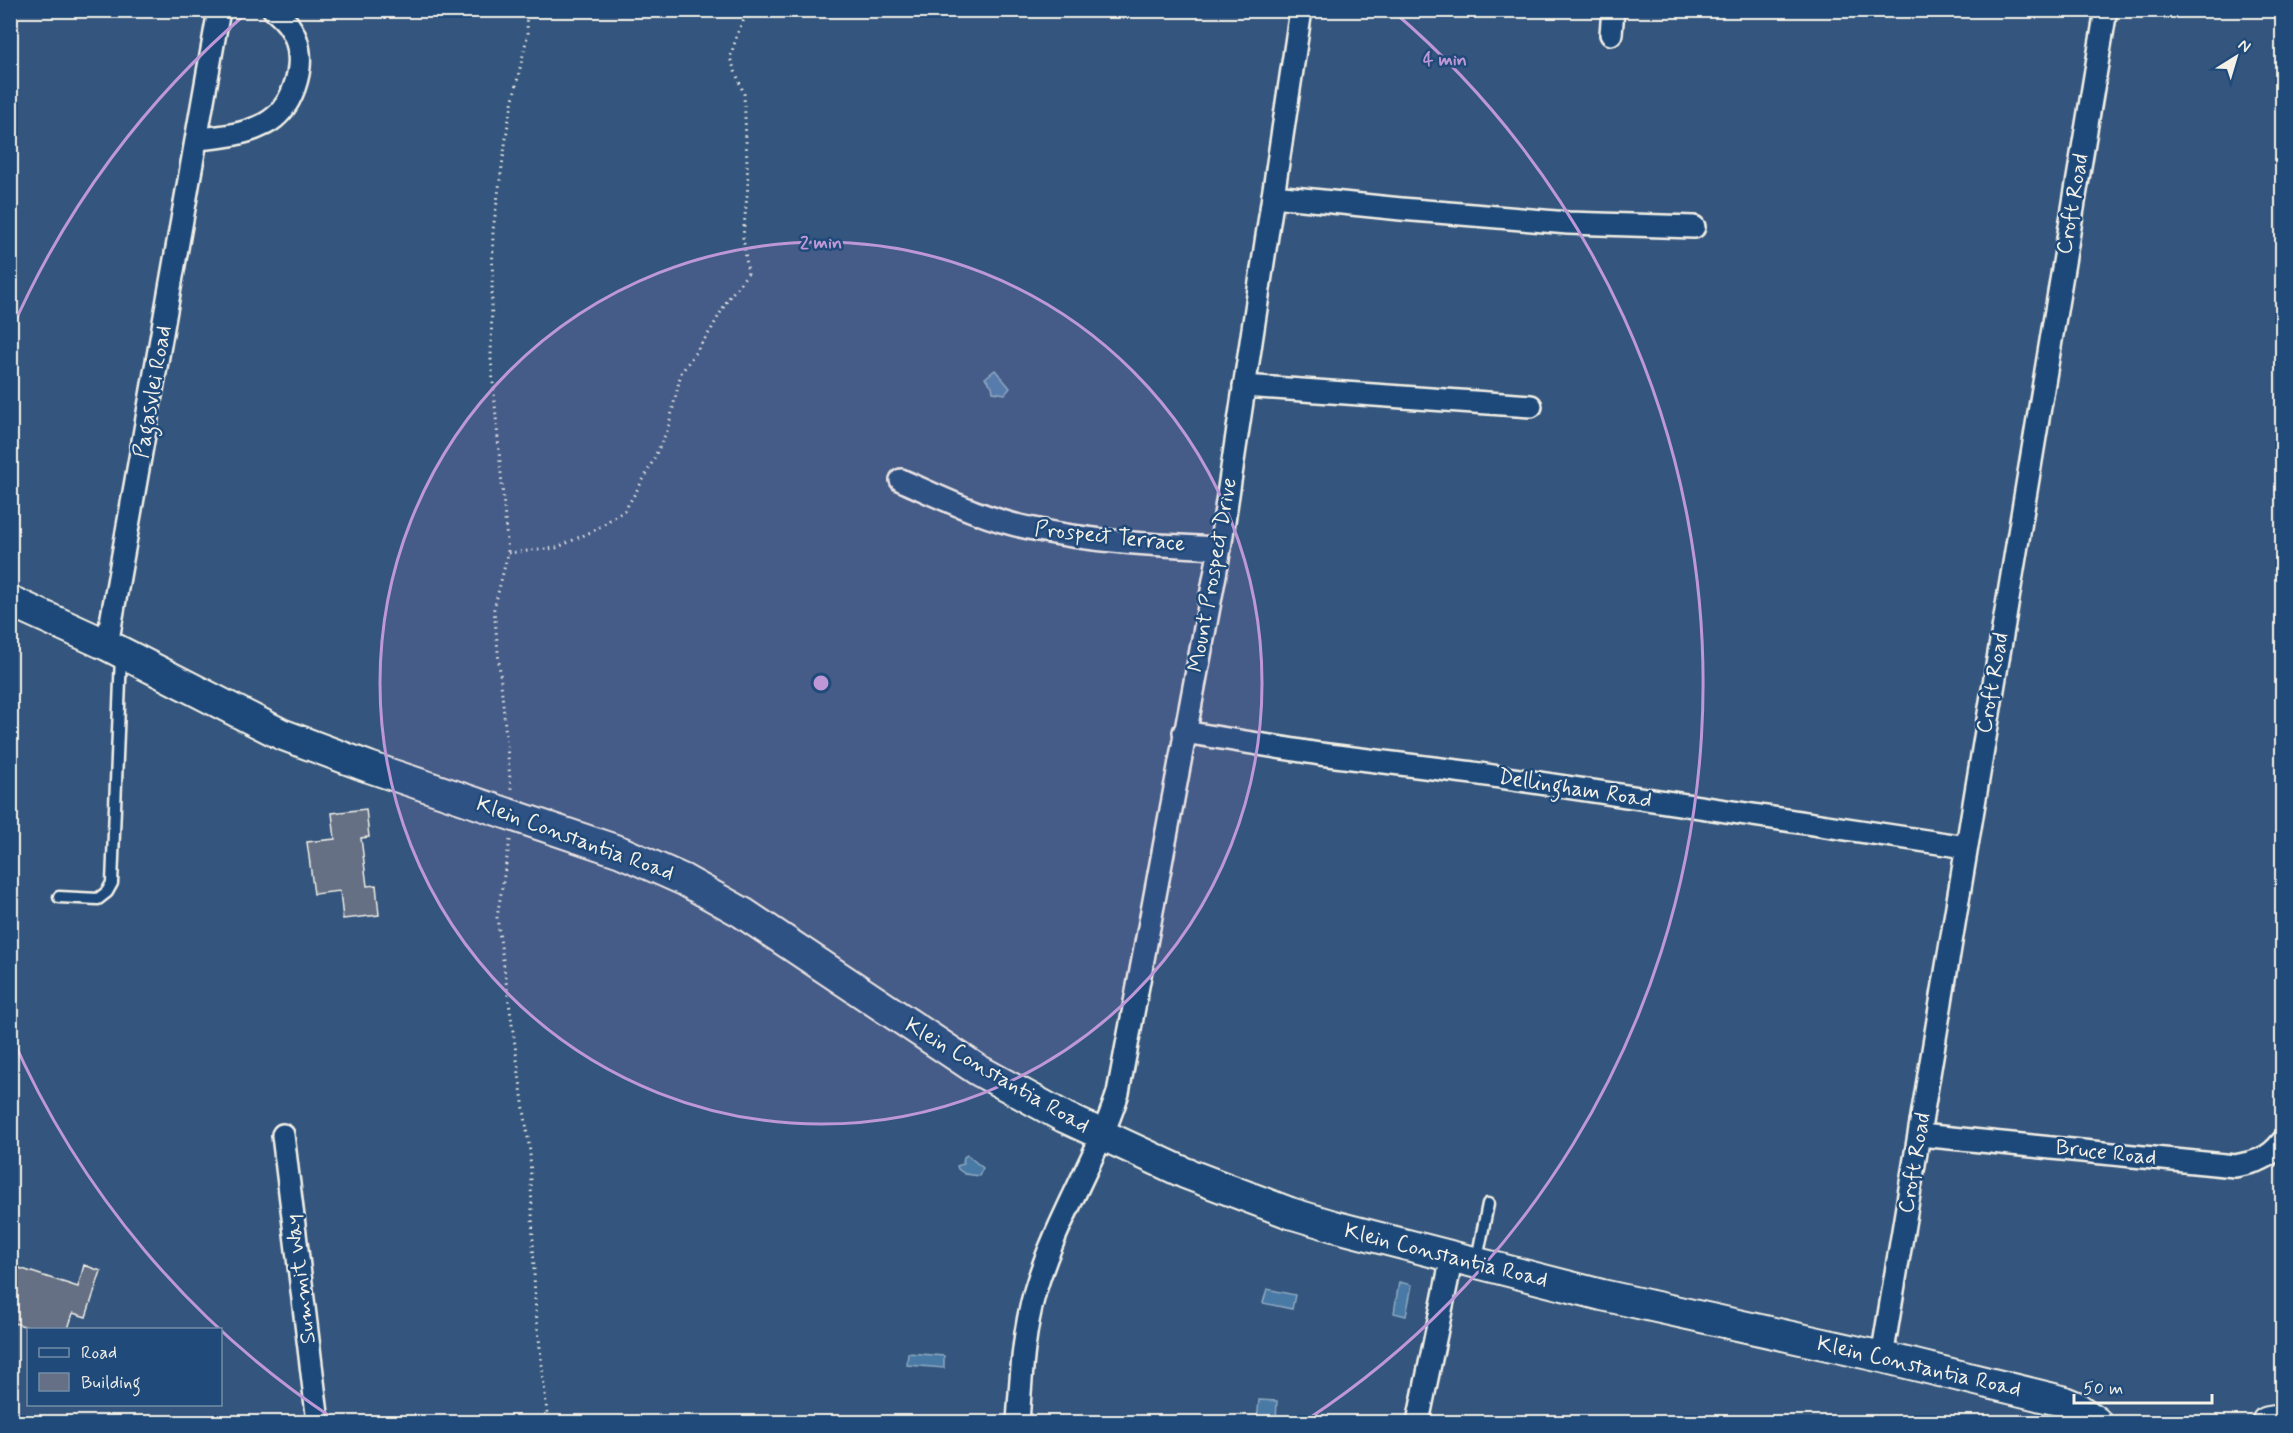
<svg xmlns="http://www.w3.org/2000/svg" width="2293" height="1433" font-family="Mynerve,sans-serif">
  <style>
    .water { fill: #4879a5; stroke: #8da9c0; stroke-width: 1.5 }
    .building { fill: #656f85; stroke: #f4f1e8; stroke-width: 1.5 }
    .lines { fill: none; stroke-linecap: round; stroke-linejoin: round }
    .lane-casing { stroke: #f4f1e8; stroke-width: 15 }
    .street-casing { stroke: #f4f1e8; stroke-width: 26 }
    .secondary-casing { stroke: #f4f1e8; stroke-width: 34 }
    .path { stroke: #f4f1e8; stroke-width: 3; stroke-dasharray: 1.5 4.5; stroke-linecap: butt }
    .lane { stroke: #1f4a7a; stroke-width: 10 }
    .street { stroke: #1f4a7a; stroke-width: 21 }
    .secondary { stroke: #1f4a7a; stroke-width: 30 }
    .ring { fill: none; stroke: #be98d6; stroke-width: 3 }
    .labels { text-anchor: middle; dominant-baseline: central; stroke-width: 5; stroke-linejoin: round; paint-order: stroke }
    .street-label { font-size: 22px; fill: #f4f1e8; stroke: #1f4a7a }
    .centre { fill: #be98d6; stroke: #1f4a7a; stroke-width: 3 }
    .ring-label { font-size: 18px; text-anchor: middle; font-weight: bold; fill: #be98d6; stroke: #1f4a7a; stroke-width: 5; stroke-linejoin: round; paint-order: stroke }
  </style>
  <rect width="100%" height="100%" fill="#34557d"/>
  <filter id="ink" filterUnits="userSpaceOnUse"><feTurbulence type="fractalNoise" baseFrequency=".0167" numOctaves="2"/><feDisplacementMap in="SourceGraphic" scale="12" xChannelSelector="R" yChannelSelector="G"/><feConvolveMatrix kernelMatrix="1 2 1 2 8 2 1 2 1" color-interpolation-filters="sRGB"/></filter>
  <g filter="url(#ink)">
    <g class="water">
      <path d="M995 370 1010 388 1005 394 993 392 992 386 985 378Z"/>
      <path d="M967 1155 983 1168 979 1176 965 1174 958 1169 957 1166 963 1164 964 1157Z"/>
      <path d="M1399 1282 1412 1285 1406 1316 1394 1313Z"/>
      <path d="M1267 1289 1295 1295 1292 1309 1263 1303Z"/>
      <path d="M908 1353 944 1356V1368L907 1365Z"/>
      <path d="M1259 1400 1277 1401 1276 1422H1257Z"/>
    </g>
    <g class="building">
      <path d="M366 809 369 837 361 838 367 886 376 885 379 915 343 919 340 891 314 894 307 842 335 839 332 813Z"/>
      <path d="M10 1265 78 1287 84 1265 101 1271 86 1317 73 1313 68 1329H35L10 1322Z"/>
    </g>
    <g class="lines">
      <defs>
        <g id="lane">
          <path d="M59 897 98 899 107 892 112 883 121 656"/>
          <path d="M1477 1259 1488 1204"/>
        </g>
        <g id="street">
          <path d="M1611 34 1613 10"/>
          <path d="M198 139C220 137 244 135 265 124 292 110 306 68 296 39 292 28 284 18 274 10"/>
          <path d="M1273 196 1401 209 1568 223 1694 227"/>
          <path d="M1244 386 1531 406"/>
          <path d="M901 480C942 498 984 519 1029 528 1091 542 1156 545 1220 548"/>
          <path d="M107 645 219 10"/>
          <path d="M1184 732 1320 754 1473 773 1966 847"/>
          <path d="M283 1135 318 1422"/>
          <path d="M1920 1135 2235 1166C2256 1162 2269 1159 2282 1142"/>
          <path d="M1882 1357 2106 10"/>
          <path d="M1018 1422C1021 1379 1023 1333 1035 1291 1055 1222 1096 1161 1118 1093L1220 548 1301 10"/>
          <path d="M1418 1422 1452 1257"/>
        </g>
        <g id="secondary">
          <path d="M10 601 107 645 281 734 369 767 621 852 684 880 743 913 978 1070 1064 1117 1185 1173 1290 1213 1337 1227 1602 1295 1882 1357 2062 1401 2074 1406 2096 1422"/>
          <path d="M2267 1422 2282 1420"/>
        </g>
      </defs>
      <use href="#lane" class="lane-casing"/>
      <use href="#street" class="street-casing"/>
      <use href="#secondary" class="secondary-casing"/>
      <g class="path">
        <path d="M508 553 556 548 595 530 625 510 646 475 668 429 681 373 711 330 728 299 748 273 743 237 748 185 744 94 730 58 739 29 749 10"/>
        <path d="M511 789 494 609 508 553 491 359 493 230 509 117 528 33 525 10"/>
        <path d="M510 840 497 917 530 1152 535 1301 548 1422"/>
      </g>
      <use href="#lane" class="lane"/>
      <use href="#street" class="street"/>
      <use href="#secondary" class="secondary"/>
    </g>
  </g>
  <circle cx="821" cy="683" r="441" fill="#be98d6" fill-opacity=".12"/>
  <g class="ring">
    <circle cx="821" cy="683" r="441"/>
    <path d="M334 1419A883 883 0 0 1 11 1035M11 331A883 883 0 0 1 248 12M1394 12A883 883 0 0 1 1308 1419"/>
  </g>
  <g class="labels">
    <g class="street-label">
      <text transform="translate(2073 204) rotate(-80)">Croft Road</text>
      <text transform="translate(153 392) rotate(-80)">Pagasvlei Road</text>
      <text transform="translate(1110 537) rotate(6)">Prospect Terrace</text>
      <text transform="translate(1213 575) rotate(-80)">Mount Prospect Drive</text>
      <text transform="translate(1993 683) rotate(-80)">Croft Road</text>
      <text transform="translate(1575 789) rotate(9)">Dellingham Road</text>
      <text transform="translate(575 839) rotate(20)">Klein Constantia Road</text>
      <text transform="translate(997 1076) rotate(30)">Klein Constantia Road</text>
      <text transform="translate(2106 1153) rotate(6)">Bruce Road</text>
      <text transform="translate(1915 1163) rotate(-80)">Croft Road</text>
      <text transform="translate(1446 1256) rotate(14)">Klein Constantia Road</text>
      <text transform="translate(301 1279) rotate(-97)">Summit Way</text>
      <text transform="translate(1919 1367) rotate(13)">Klein Constantia Road</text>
    </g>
  </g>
  <circle cx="821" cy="683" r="9" class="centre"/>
  <g class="ring-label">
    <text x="1445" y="65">4 min</text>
    <text x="821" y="248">2 min</text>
  </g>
  <rect width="2293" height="1433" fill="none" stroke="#1f4a7a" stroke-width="36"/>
  <rect x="18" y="18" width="2257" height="1397" fill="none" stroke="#f4f1e8" stroke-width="2" filter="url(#ink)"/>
  <rect x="27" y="1328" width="195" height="78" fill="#1f4a7a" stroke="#748da6" stroke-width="1.5"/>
  <rect x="39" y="1348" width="30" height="9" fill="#1f4a7a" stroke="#748da6" stroke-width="1.5"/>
  <text x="81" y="1358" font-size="18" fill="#f4f1e8">Road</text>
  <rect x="39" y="1373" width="30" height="18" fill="#656f85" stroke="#748da6" stroke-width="1.5"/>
  <text x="81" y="1388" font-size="18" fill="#f4f1e8">Building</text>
  <g transform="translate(2236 57) rotate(37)" stroke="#1f4a7a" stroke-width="4.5" paint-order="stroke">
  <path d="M0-4.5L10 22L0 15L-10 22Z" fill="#f4f1e8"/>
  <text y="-9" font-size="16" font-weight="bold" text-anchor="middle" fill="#f4f1e8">N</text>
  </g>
  <path d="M2074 1394v9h138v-9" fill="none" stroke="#f4f1e8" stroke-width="3"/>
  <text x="2083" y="1394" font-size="18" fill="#f4f1e8" stroke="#1f4a7a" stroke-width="4.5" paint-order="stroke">50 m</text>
</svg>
